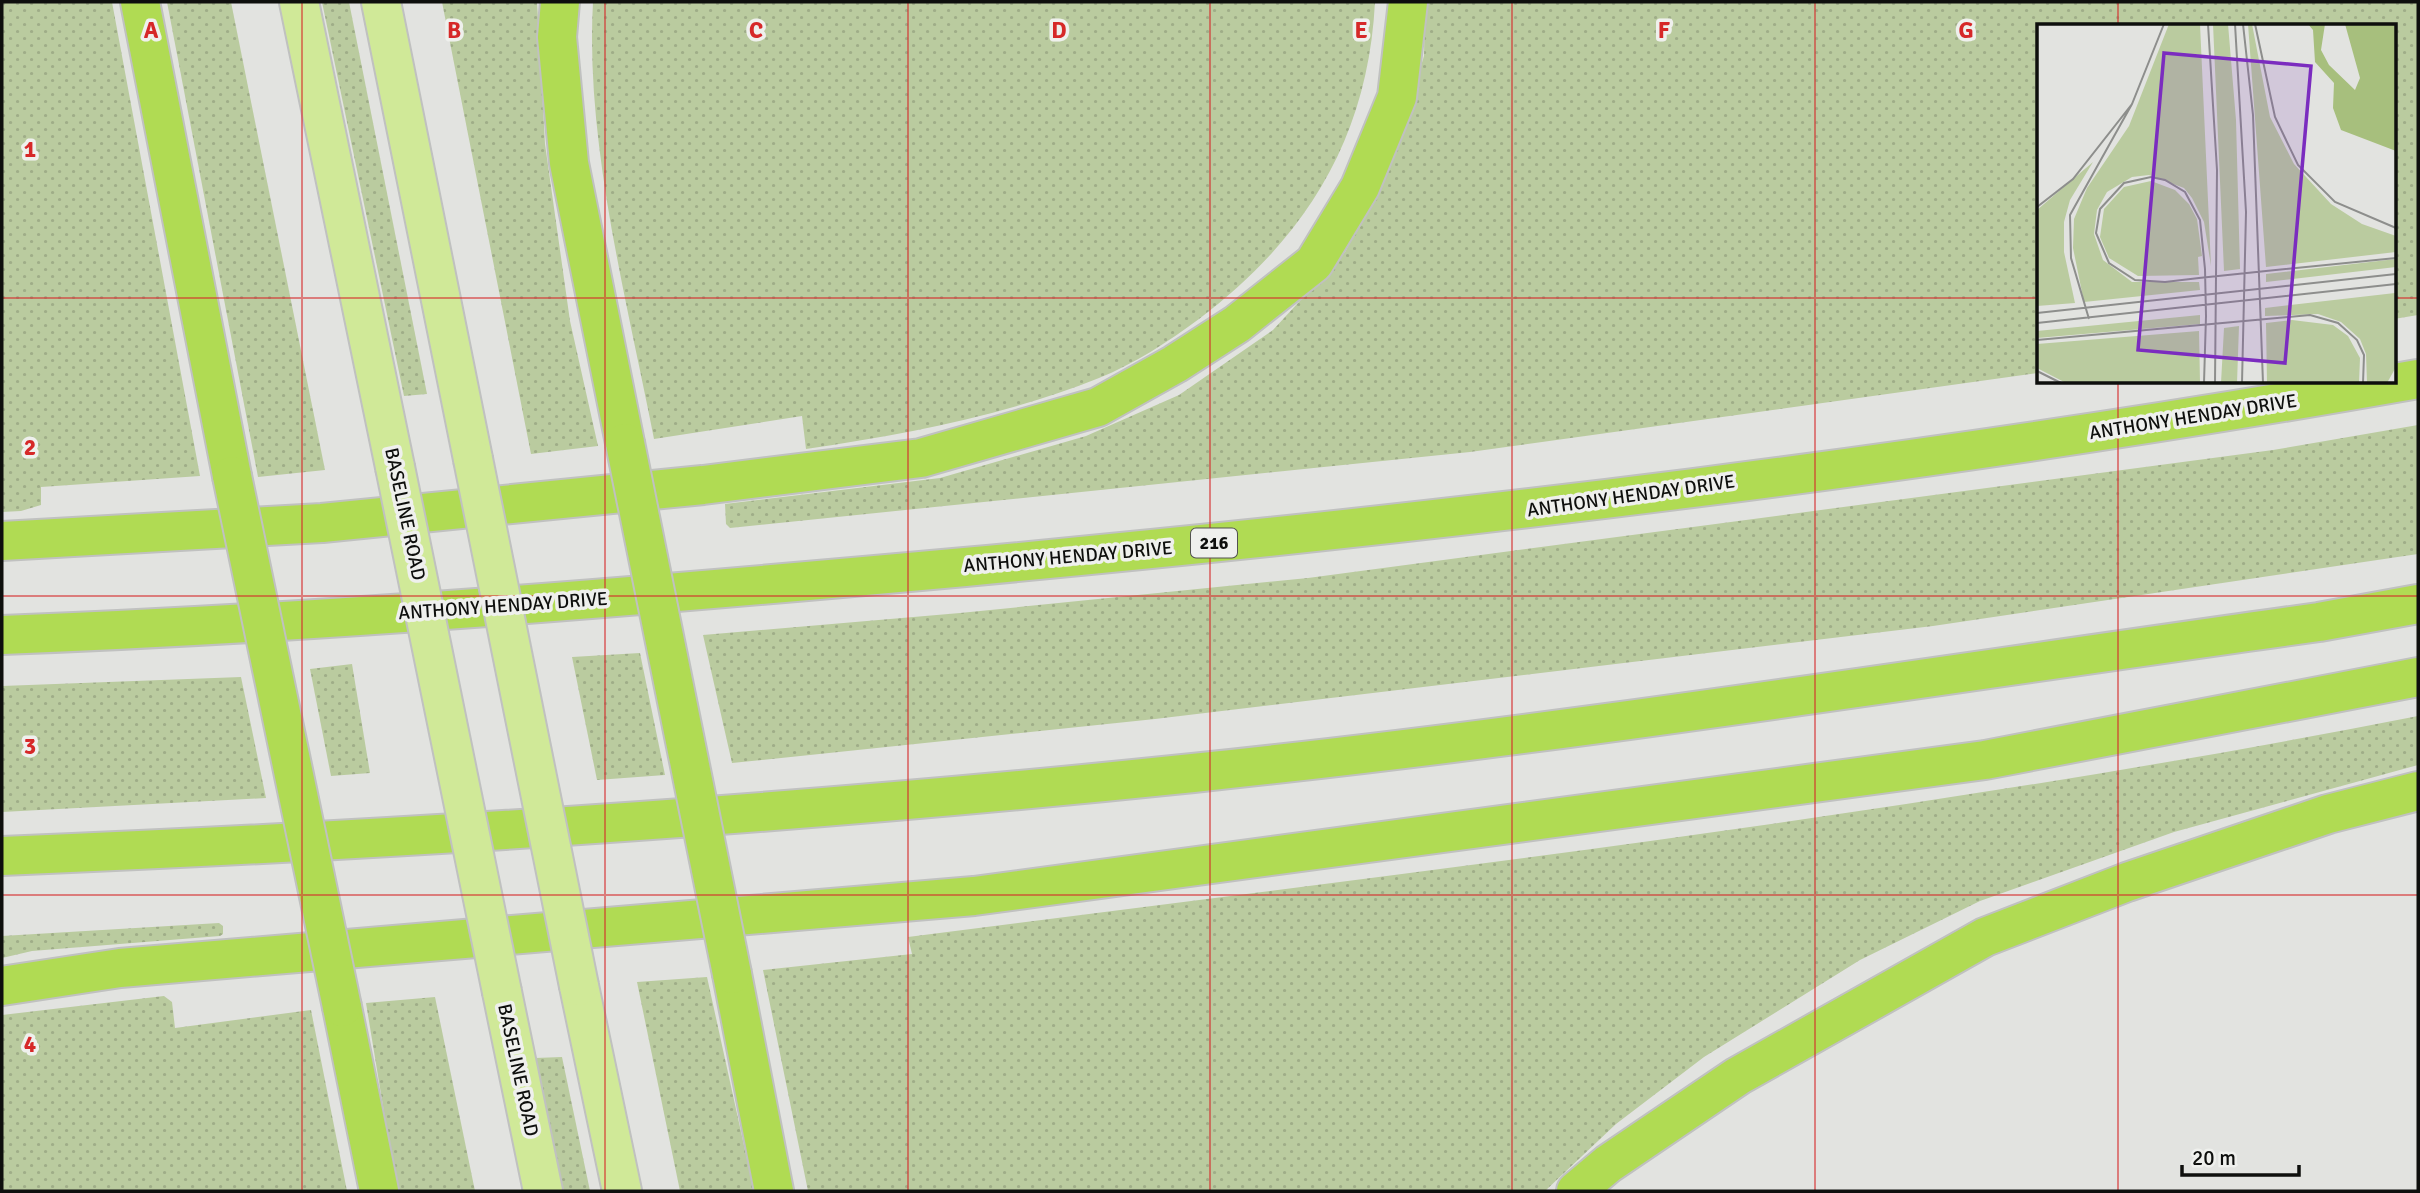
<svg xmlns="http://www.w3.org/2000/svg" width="2420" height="1193" font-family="Signika,sans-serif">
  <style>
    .grass { fill: url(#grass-dots) }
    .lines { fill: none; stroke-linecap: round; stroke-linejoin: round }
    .major-casing { stroke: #c0c1c0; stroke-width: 42 }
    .highway-casing { stroke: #c0c1c0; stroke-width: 42 }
    .major { stroke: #d0e998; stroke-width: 38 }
    .highway { stroke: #b0db53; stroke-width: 38 }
    .major-bridge-casing { stroke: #c0c1c0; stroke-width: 42; stroke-linecap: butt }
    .highway-bridge-casing { stroke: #c0c1c0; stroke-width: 42; stroke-linecap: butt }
    .major-bridge { stroke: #d0e998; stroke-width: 38 }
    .highway-bridge { stroke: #b0db53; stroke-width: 38 }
    .grid { fill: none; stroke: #d62828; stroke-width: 2; stroke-opacity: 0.55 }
    .labels { text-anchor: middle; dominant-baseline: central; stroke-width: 7; stroke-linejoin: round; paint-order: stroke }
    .shield { fill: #eff0ed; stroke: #525250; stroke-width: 2 }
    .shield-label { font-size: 18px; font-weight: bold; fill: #0e0f0d }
    .street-label { font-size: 19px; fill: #0e0f0d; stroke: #eff0ed }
    .inset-road { fill: none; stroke: #8d8e8c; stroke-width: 2 }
    .view { fill: #7b2cbf; fill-opacity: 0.15; stroke: #7b2cbf; stroke-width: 3.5 }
    .inset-edge { fill: none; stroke: #0e0f0d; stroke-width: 3.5 }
    .grid-label { font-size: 23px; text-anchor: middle; font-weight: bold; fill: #d62828; stroke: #eff0ed; stroke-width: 7; stroke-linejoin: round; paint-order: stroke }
  </style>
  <defs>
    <pattern id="grass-dots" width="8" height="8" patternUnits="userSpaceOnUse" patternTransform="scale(1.75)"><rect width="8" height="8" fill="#bacb9f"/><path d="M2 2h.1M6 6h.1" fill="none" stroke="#9fad88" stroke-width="1.8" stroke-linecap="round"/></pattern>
  </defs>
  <rect width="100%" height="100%" fill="#e2e3e0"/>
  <g class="grass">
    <path d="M2 2H112L200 476 41 487V505L21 511 2 512Z"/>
    <path d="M167 2H231L325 470 258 477Z"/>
    <path d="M322 2H349L427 394 404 396Z"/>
    <path d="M442 2H537L545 144 570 321 598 446 531 454Z"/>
    <path d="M593 2H1375C1368 138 1306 238 1199 319 1168 342 1134 364 1099 378 1004 416 906 434 806 449L802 416 654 439C627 300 585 143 593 2Z"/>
    <path d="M1425 2H2418V315L2394 319V26H2038V373L1470 452 730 528 726 524 725 504 940 478 1086 436 1179 395 1273 330 1345 252 1389 171 1424 56Z"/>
    <path d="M2418 425V554L1933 626 1155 719 732 763 703 635 960 613 1308 578 2273 450Z"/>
    <path d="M640 653 665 775 597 780 572 657Z"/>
    <path d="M352 664 370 773 331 776 310 669Z"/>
    <path d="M241 677 266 798 2 812V686Z"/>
    <path d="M2418 716V765L2174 832 1980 901 1860 960 1704 1057 1616 1124 1545 1191H808L763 970 912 954 908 937C1413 872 1919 814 2418 716Z"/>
    <path d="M219 923 223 926V934L220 936 32 951 2 958V936Z"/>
    <path d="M707 977 754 1191H680L637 982Z"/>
    <path d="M164 996 172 1002 175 1028 311 1010 347 1191H2V1015Z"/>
    <path d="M435 997 475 1191H397L366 1003Z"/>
    <path d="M562 1057 590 1191H563L535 1058Z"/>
  </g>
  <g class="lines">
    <defs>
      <g id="major">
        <path d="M299 2 395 467"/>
        <path d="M381 2 473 459"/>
        <path d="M579 986 622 1191"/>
        <path d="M502 992 543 1191"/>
      </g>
      <g id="highway">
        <path d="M140 2 232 476"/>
        <path d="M560 2 557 37 569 163 625 443"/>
        <path d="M2 541 322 523 703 485 921 458 1098 407 1175 364 1237 324 1314 263 1360 187 1397 97 1408 2"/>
        <path d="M2 635C323 623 644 596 965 567 1451 522 1937 464 2418 379"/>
        <path d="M2 856C399 840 797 814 1193 773 1569 734 1944 674 2319 622L2418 604"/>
        <path d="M732 974 774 1191"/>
        <path d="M2 986 120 968 974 896 1985 760 2418 677"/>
        <path d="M342 1007 379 1191"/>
        <path d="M1576 1191 1608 1164 1738 1076 1985 937 2127 882 2328 814 2418 791"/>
      </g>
    </defs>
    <use href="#major" class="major-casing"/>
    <use href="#highway" class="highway-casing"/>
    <use href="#major" class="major"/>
    <use href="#highway" class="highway"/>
    <defs>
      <g id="major-bridge">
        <path d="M473 459 579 986"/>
        <path d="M395 467 502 992"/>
      </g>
      <g id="highway-bridge">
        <path d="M625 443 732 974"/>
        <path d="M232 476 342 1007"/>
      </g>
    </defs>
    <use href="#major-bridge" class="major-bridge-casing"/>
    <use href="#highway-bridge" class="highway-bridge-casing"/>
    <use href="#major-bridge" class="major-bridge"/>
    <use href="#highway-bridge" class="highway-bridge"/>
  </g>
  <path class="grid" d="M302 2V1191M605 2V1191M908 2V1191M1210 2V1191M1512 2V1191M1815 2V1191M2118 2V26M2 298H2038M2394 298H2418M2118 382V1191M2 596H2418M2 895H2418"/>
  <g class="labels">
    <rect class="shield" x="1191" y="528.5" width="46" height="29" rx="5"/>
    <g class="shield-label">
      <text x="1214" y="543">216</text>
    </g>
    <g class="street-label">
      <text transform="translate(2193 417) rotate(-9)">ANTHONY HENDAY DRIVE</text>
      <text transform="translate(1631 496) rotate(-8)">ANTHONY HENDAY DRIVE</text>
      <text transform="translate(405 514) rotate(78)">BASELINE ROAD</text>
      <text transform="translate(1068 557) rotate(-5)">ANTHONY HENDAY DRIVE</text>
      <text transform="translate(503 606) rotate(-4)">ANTHONY HENDAY DRIVE</text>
      <text transform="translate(518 1070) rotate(78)">BASELINE ROAD</text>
    </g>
  </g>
  <g transform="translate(2037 24)">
    <rect width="359" height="359" fill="#e2e3e0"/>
    <path d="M132 0H163L174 242 167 198 155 174 147 164 112 151 95 153 70 168 60 186 57 210 66 236 95 258H162L163 266 47 278 36 224 37 195 50 164 92 102ZM176 0H191L199 96 203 245 187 247ZM211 0H215L233 93 257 140 294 180 325 200 359 212V228L229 243ZM56 138 33 176 27 198V228L38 279 0 282V186ZM114 157 138 166 152 180 160 195 165 232 161 233 162 251 101 252 72 234 63 213 67 185 87 163ZM359 235V243L229 258V250ZM358 269 359 343 350 359H330L329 330 323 315 304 298 281 290 228 292V284ZM163 291V300L0 314V307ZM255 296 296 301 311 312 323 334 322 359H230L229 299ZM202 302 200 359H184L187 304ZM162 307 163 359H29L0 344V320Z" fill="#bacb9f"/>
    <path d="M271 0H288L284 26 292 41 318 66 323 54 308 0H359V127L304 106 296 84 297 59 278 38 276 6Z" fill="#a7bf7d"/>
    <path class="inset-road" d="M171 0 180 146 178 359M198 0 209 188 205 359M206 0 216 91 226 359M218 0 238 93 261 141 298 178 359 204M0 183 36 155 95 80 127 0M0 289 359 250M52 295 34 234 33 191 95 80M0 299 359 260M0 316 273 291 301 299 320 316 327 331 326 359M0 347 24 359M167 359 169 292 168 245 163 196 148 168 128 156 114 153 87 159 63 185 59 209 72 239 98 256 128 258 162 254 229 247 359 234"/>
    <path class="view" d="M127 29 274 42 248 339 101 326Z"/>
    <rect width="359" height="359" class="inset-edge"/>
  </g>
  <g class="grid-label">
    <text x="151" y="38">A</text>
    <text x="454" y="38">B</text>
    <text x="756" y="38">C</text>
    <text x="1059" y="38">D</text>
    <text x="1361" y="38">E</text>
    <text x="1664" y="38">F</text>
    <text x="1966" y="38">G</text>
    <text x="30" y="157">1</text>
    <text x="30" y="455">2</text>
    <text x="30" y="754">3</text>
    <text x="30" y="1052">4</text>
  </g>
  <rect width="2420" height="1193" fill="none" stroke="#0e0f0d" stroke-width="7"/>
  <path d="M2182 1165v10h117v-10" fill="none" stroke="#0e0f0d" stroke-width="3.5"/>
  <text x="2192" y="1165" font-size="21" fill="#0e0f0d" stroke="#eff0ed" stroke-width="5" paint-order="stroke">20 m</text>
</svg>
